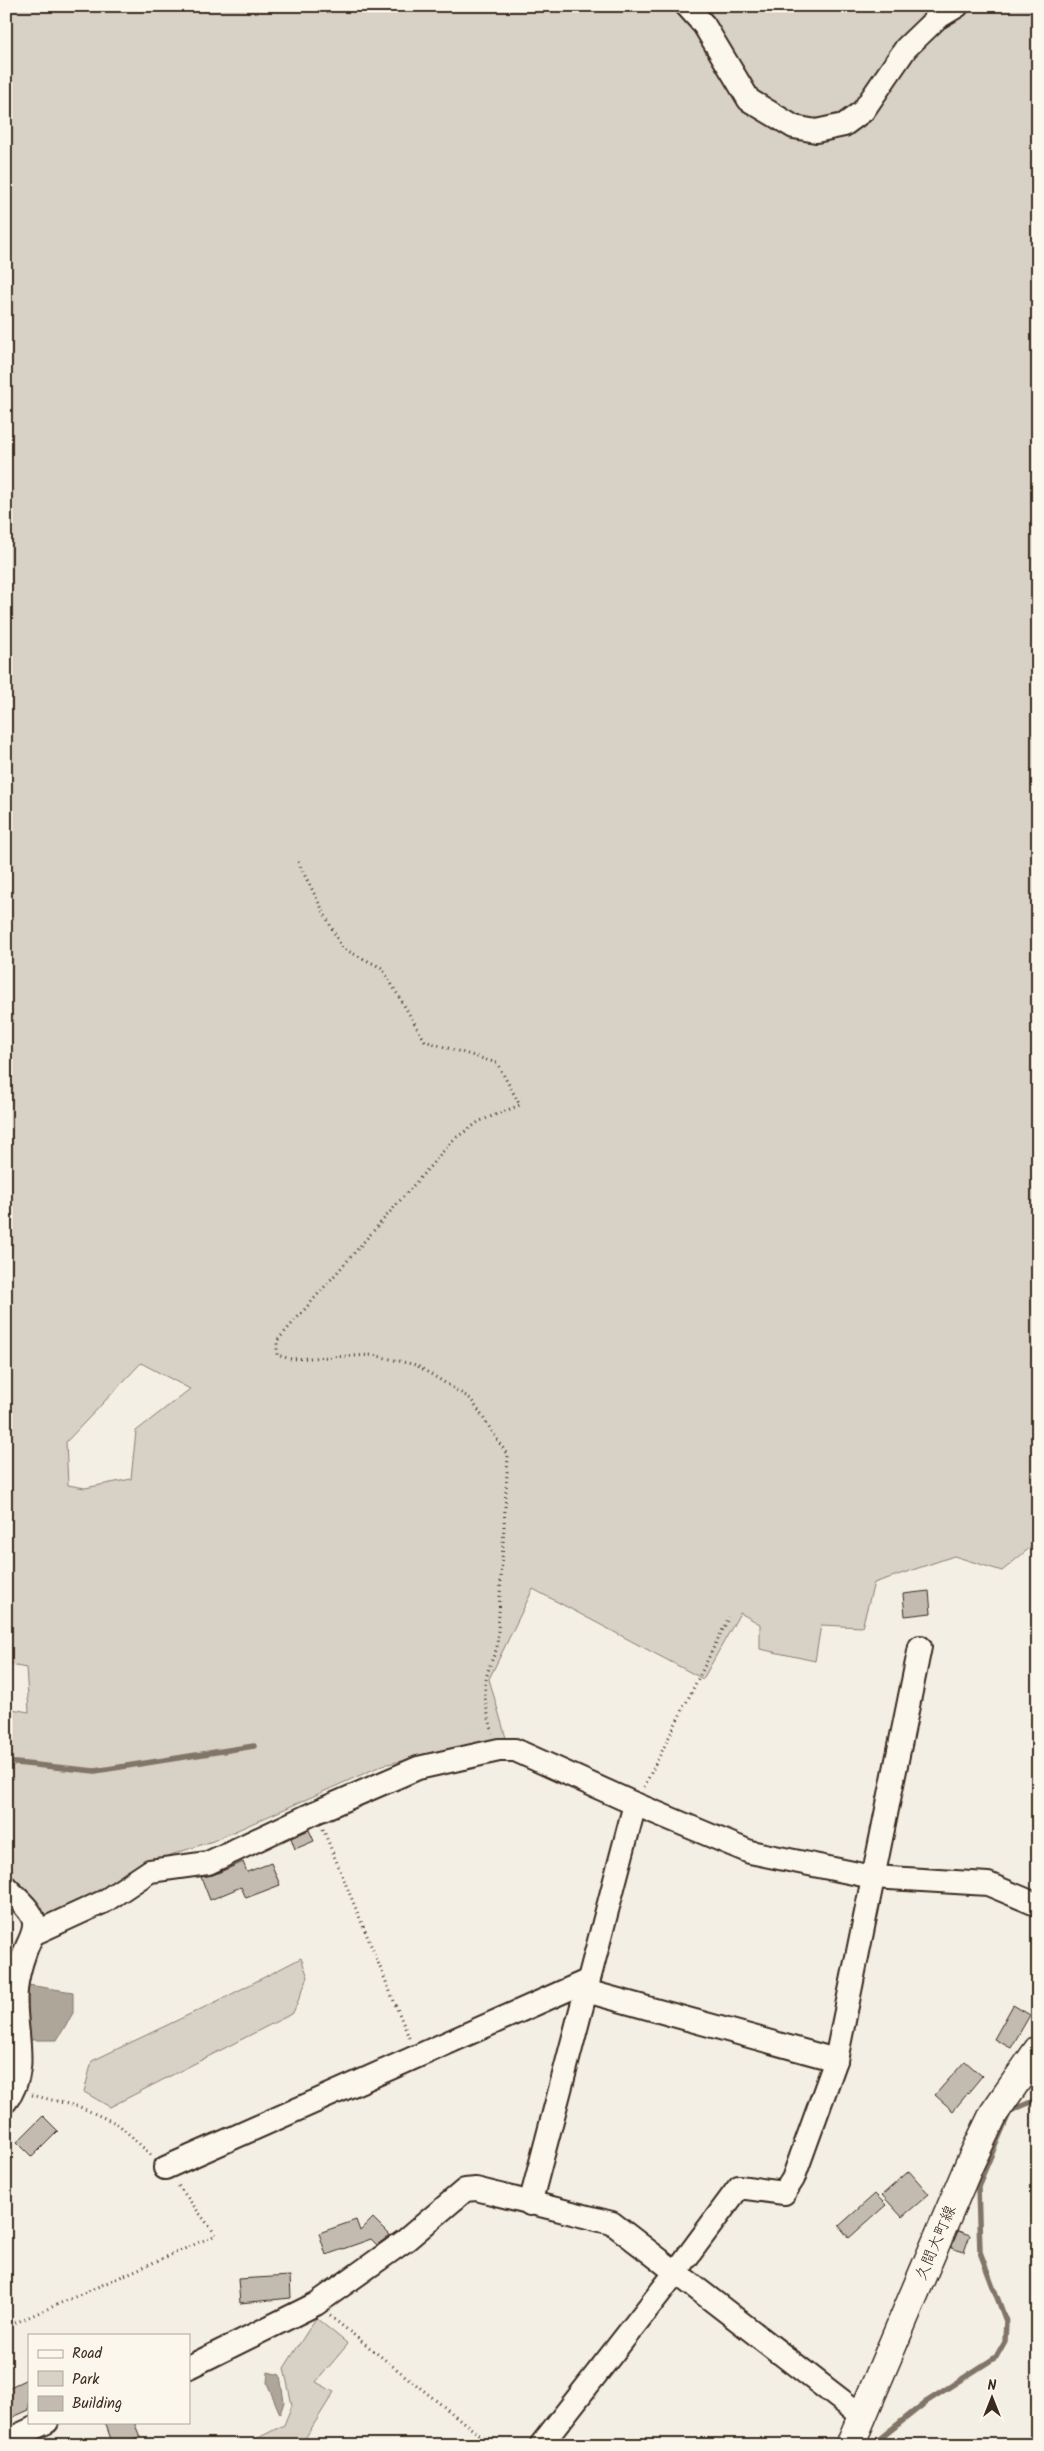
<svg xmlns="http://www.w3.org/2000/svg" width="1044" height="2451" font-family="Kalam,'Klee One',sans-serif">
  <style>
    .green { fill: #d8d1c6; stroke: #8a7e72; fill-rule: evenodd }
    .water { fill: #afa69a; stroke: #817468 }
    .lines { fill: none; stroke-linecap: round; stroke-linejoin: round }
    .stream { stroke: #817468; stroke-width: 5.5 }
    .building { fill: #c3bbb0; stroke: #3b2a1e }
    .minor-casing { stroke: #3b2a1e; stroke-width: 26 }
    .major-casing { stroke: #3b2a1e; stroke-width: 31 }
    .path { stroke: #3b2a1e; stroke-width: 3; stroke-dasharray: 1 4; stroke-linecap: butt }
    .minor { stroke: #fbf7ec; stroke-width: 22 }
    .major { stroke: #fbf7ec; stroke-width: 28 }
    .labels { text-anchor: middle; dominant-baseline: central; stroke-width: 5; stroke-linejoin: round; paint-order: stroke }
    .street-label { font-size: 16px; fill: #3b2a1e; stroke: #fbf7ec }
  </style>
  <rect width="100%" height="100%" fill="#f3efe4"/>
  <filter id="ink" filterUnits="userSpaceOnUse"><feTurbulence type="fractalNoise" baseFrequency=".02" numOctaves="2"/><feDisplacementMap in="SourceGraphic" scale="10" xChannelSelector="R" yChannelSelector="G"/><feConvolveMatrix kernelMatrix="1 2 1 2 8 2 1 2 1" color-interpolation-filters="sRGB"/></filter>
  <g filter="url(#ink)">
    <g class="green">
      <path d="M6 6H1038V1541L1002 1571 954 1556 874 1583 862 1627 821 1625 815 1661 760 1649V1624L740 1613 703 1679 533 1589 489 1679 506 1738 383 1765 213 1841 146 1863 51 1920 6 1870V1708L29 1712 26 1668 6 1664ZM141 1363 190 1389 136 1431 131 1479 85 1488 68 1485 66 1442Z"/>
      <path d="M301 1958 308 1977 293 2013 110 2107 84 2092 92 2061 228 1996Z"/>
      <path d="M316 2318 348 2344 316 2382 334 2392 301 2445H244L284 2425 292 2405 284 2368Z"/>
    </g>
    <g class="water">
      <path d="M28 1985 73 1992V2013L57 2040H28Z"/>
      <path d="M268 2372 280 2375 284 2402 280 2414 267 2383Z"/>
    </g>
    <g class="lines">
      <g class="stream">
        <path d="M6 1762 95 1771 254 1746"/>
        <path d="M872 2445 926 2402 996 2357 1005 2341 1006 2321 980 2252 978 2186 1010 2111 1038 2099"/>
      </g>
    </g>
    <g class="building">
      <path d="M929 1591 931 1613 905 1616 903 1594Z"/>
      <path d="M309 1830 314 1841 295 1849 291 1838Z"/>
      <path d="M243 1862 247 1872 271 1863 280 1885 246 1898 241 1887 210 1900 201 1877 213 1875Z"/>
      <path d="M1013 2005 1030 2015 1011 2048 994 2039Z"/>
      <path d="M965 2061 982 2076 953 2111 935 2095Z"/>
      <path d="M43 2116 58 2131 32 2157 17 2142Z"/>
      <path d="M909 2171 929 2194 902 2217 882 2195Z"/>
      <path d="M875 2194 886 2205 849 2238 839 2226Z"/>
      <path d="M373 2218 390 2235 386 2238 377 2245 371 2239 326 2255 319 2233 356 2220 360 2231Z"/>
      <path d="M958 2231 970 2235 964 2252 951 2248Z"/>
      <path d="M290 2276 291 2298 240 2303 238 2279Z"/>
      <path d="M29 2378V2410L6 2420V2389Z"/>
      <path d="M105 2422H134L140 2437 113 2445Z"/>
    </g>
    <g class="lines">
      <defs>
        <g id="minor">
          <path d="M687 6 704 25 749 100 794 127 816 131 844 125 863 111 906 48 937 18 957 6"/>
          <path d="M6 1887C15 1897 33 1910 34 1923 35 1934 28 1942 25 1952 21 1963 17 1978 16 1990 12 2028 32 2068 6 2101"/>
          <path d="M33 1934 105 1901 150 1871 208 1863 316 1812 418 1768 499 1750H515L635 1804 750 1852 873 1877 988 1884 1038 1905"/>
          <path d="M586 1991 836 2060"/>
          <path d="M165 2168 587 1981"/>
          <path d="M530 2204 635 1804"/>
          <path d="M189 2367 316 2304 406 2240 465 2190 476 2189 612 2223 863 2417"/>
          <path d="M6 2441 47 2422"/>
          <path d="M541 2445 676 2272 739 2187 784 2193 793 2179 836 2060 920 1647"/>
        </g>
        <path id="major" d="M850 2445 969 2165 994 2113 1038 2050"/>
      </defs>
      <use href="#minor" class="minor-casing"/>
      <use href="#major" class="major-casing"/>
      <g class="path">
        <path d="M298 862 342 948 382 968 425 1041 497 1063 520 1105 480 1121 454 1139 277 1341V1355L291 1359 373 1355 416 1365 471 1399 508 1456 497 1648C481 1684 482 1695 493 1733"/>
        <path d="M644 1787 729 1617"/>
        <path d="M323 1829 410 2040"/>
        <path d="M32 2095 80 2107 118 2124 151 2155"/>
        <path d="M330 2316 492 2445"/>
        <path d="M6 2327 216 2235 177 2184"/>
      </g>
      <use href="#minor" class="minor"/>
      <use href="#major" class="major"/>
    </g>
  </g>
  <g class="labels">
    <g class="street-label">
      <text transform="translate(936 2243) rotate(-67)">久間大町線</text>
    </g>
  </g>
  <rect width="1044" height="2451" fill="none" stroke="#fbf7ec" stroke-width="25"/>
  <rect x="12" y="12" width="1019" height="2426" fill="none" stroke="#3b2a1e" stroke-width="2" filter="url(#ink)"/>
  <rect x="28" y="2334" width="162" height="90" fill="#fbf7ec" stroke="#aea59a"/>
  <rect x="38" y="2350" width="25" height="8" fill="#fbf7ec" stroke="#aea59a"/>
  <text x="72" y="2358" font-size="15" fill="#3b2a1e">Road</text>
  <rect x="38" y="2371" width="25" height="15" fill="#d8d1c6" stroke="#aea59a"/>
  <text x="72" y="2384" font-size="15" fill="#3b2a1e">Park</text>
  <rect x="38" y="2396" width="25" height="15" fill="#c3bbb0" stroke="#aea59a"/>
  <text x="72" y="2408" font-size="15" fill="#3b2a1e">Building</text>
  <g transform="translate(992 2398)" stroke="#fbf7ec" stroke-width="4" paint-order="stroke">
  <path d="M0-4L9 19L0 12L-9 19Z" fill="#3b2a1e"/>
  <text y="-8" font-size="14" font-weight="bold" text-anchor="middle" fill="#3b2a1e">N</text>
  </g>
</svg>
